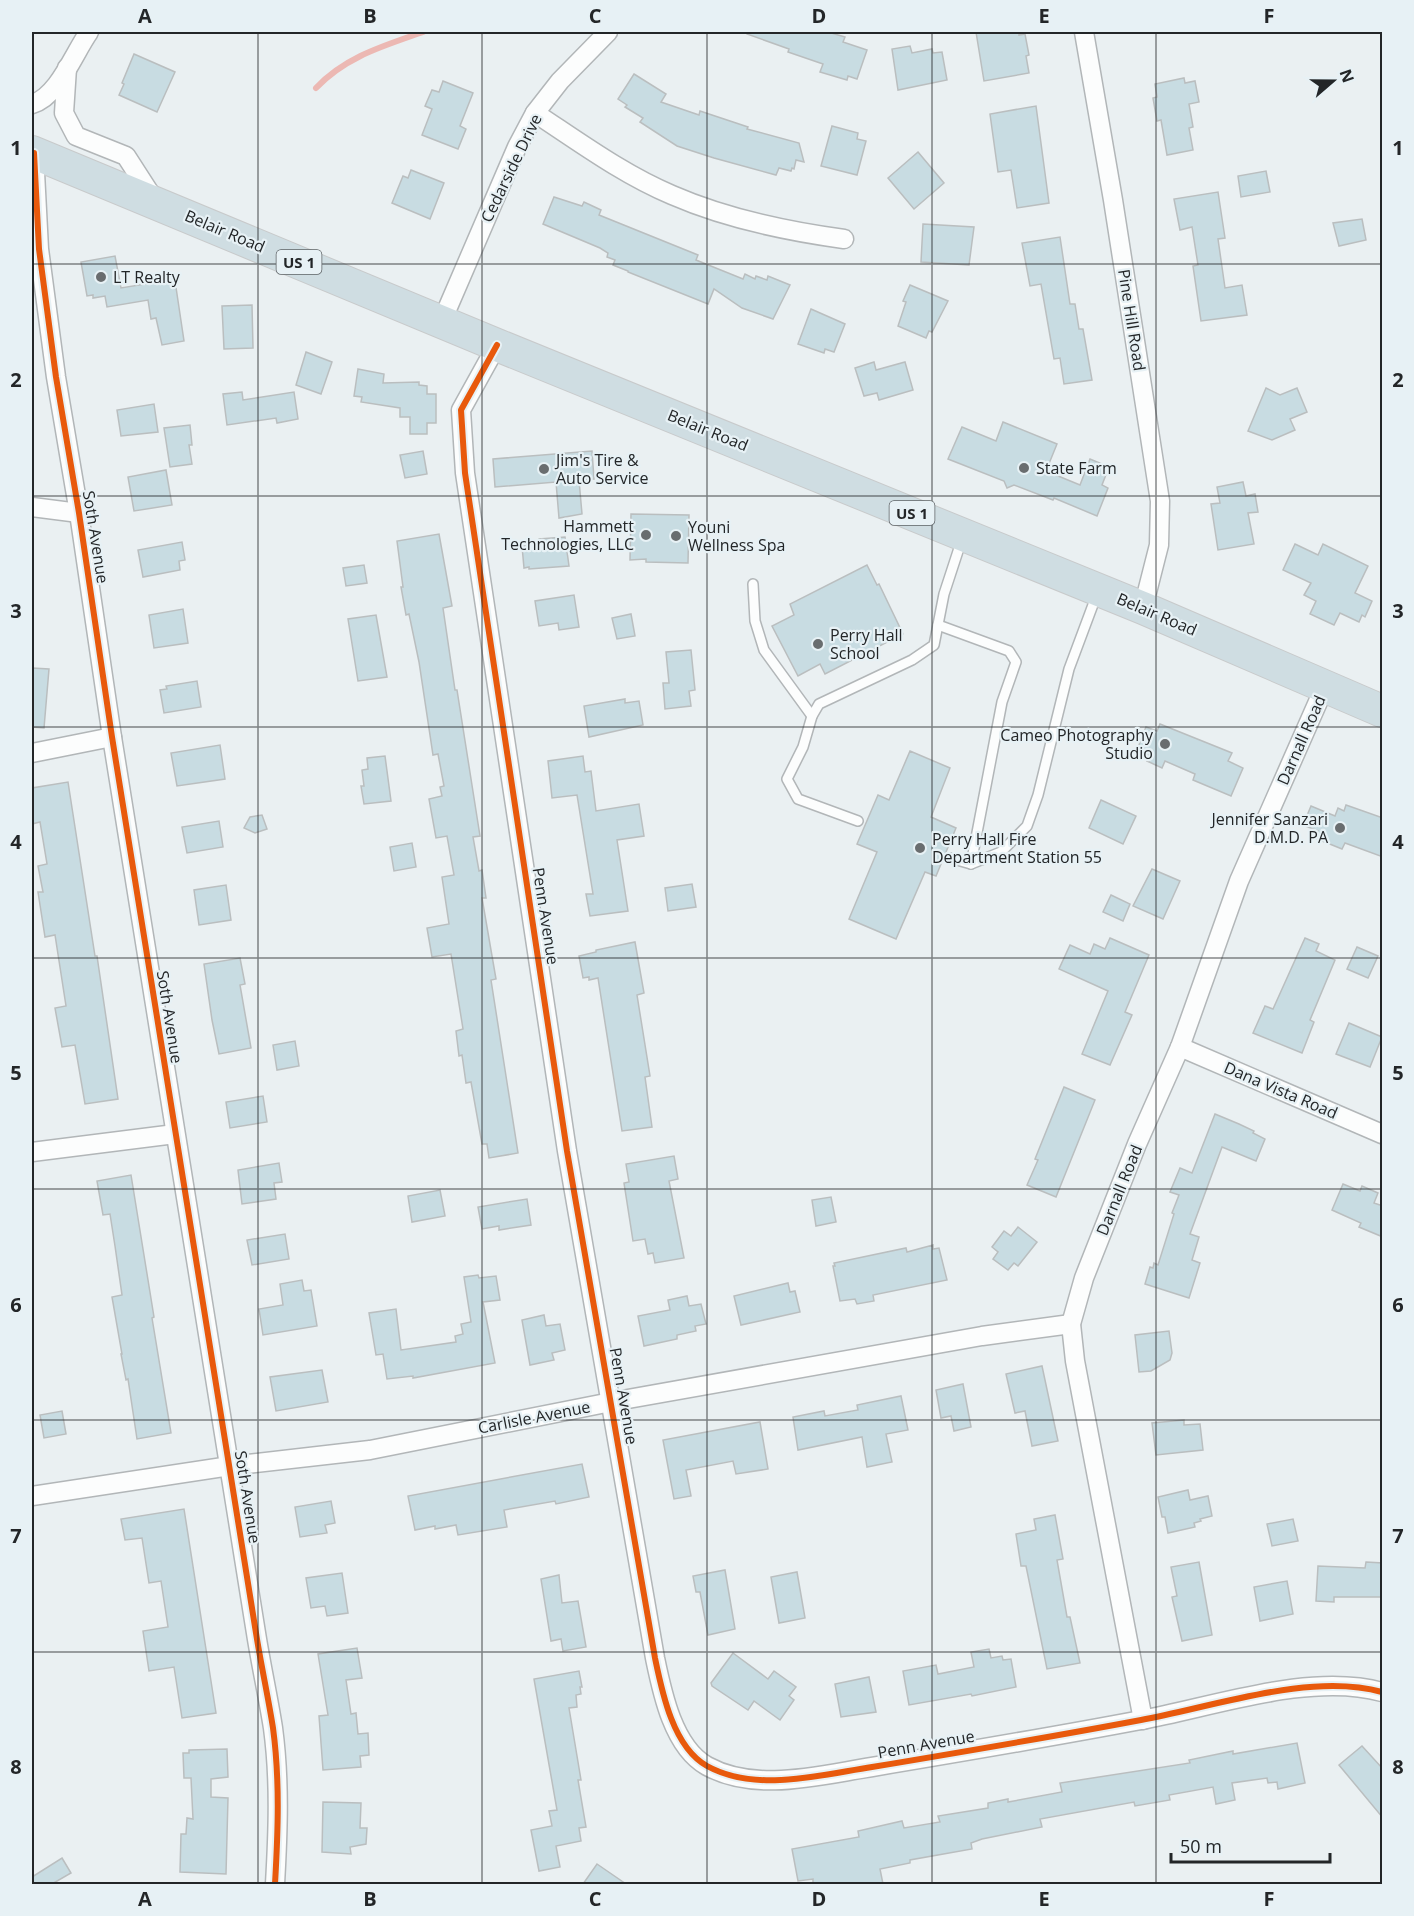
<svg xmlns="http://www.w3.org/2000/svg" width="1414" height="1916" font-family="'Open Sans',sans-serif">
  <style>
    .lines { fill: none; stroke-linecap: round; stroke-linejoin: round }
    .stream { stroke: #ecb8b3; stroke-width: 6 }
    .building { fill: #c8dce2; stroke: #babebf; stroke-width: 1.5 }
    .lane-casing { stroke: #b2b6b8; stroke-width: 12 }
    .street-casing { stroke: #b2b6b8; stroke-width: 21 }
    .highway-casing { stroke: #c8cacb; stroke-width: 34 }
    .lane { stroke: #fcfdfd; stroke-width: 9 }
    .street { stroke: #fcfdfd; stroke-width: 18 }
    .highway { stroke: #cfdde2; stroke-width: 32 }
    .cycleway-casing { stroke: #e7f1f5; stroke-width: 10 }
    .cycleway { stroke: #e8590c; stroke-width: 6 }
    .grid { fill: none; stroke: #232628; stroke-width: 1.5; stroke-opacity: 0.55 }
    .poi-dot { fill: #696d6f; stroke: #e7f1f5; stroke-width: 2 }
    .labels { text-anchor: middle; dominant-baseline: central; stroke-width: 4.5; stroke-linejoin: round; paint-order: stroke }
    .shield { fill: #e7f1f5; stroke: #5e6366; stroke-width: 1.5 }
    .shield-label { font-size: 15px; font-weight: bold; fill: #232628 }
    .street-label { font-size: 16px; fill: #232628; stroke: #e7f1f5 }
    .poi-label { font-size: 16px; fill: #232628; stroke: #e7f1f5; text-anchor: start }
    .neatline { fill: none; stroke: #232628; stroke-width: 2 }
    .grid-label { font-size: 20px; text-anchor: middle; font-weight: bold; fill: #232628 }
  </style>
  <rect width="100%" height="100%" fill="#eaf0f2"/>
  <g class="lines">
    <path class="stream" d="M316 88C345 57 383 46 423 32"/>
  </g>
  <g class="building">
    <path d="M747 32H828L845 37 843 42 867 50 857 79 848 76 847 80 820 72 823 64 788 52 789 49 747 34Z"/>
    <path d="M976 32H1019V35L1025 34 1029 55 1026 56 1029 73 984 81Z"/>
    <path d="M910 46 912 53 932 49 933 53 942 52 947 80 898 90 892 49Z"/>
    <path d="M134 54 175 72 157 112 119 95 124 84 122 83Z"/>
    <path d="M634 74 666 94 661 102 699 115 700 111 748 127 747 129 799 143 804 162 796 160 794 169 792 168 791 171 779 168 776 175 714 158 677 146 640 122 643 118 625 107 627 105 618 99Z"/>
    <path d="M1184 78 1185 83 1195 81 1199 102 1189 104 1193 127 1189 128 1193 150 1167 155 1161 120 1157 121 1153 98 1157 97 1155 84Z"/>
    <path d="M443 81 473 93 460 126 466 129 458 149 422 135 432 109 425 106 432 90 439 92Z"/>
    <path d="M1036 106 1049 203 1017 208 1011 170 998 172 990 114Z"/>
    <path d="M832 126 858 133 857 139 866 141 857 175 821 166Z"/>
    <path d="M918 152 944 183 914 209 888 178Z"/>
    <path d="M411 170 444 183 430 219 392 203 403 176 408 178Z"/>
    <path d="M1266 171 1270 192 1241 197 1238 176Z"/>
    <path d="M1218 192 1225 238 1218 239 1225 288 1242 285 1247 315 1201 321 1193 266 1198 265 1192 227 1180 230 1174 199Z"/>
    <path d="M554 197 582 206 584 202 601 210 599 215 698 255 696 260 743 279 745 274 755 279 756 276 767 280 768 276 790 285 773 319 742 308 714 289 708 304 628 272V271L613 265 615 260 607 257 608 253 600 248 543 224Z"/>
    <path d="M1362 219 1366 240 1339 246 1333 223Z"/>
    <path d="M923 224 974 227 969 265 921 262Z"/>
    <path d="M1060 237 1070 304H1075L1079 329H1083L1092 380 1064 384 1060 358 1054 359 1041 284 1030 286 1022 243Z"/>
    <path d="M115 256 121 288 158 282 157 277 174 274 184 341 162 345 156 318 151 319 148 300 107 307 105 296 93 298V295L87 296 81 262Z"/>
    <path d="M910 285 948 301 932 332 929 331 926 338 898 326 906 302 903 301Z"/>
    <path d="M252 305 253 348 224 349 222 306Z"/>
    <path d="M811 309 845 324 834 352 825 349 824 353 798 344Z"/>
    <path d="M306 352 332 362 321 394 296 385Z"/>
    <path d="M874 362 876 370 905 362 913 390 879 400 877 393 864 396 855 368Z"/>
    <path d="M358 369 384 374 383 383 419 382V385L427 386V394H436V423H427V434H410V417H400V408L361 402 362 397 354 396Z"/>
    <path d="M1266 388 1280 395 1297 388 1307 412 1290 419 1295 430 1272 440 1248 431Z"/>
    <path d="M242 392 243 400 294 392 298 419 277 423 276 418 227 425 223 394Z"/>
    <path d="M154 404 158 432 121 436 117 410Z"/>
    <path d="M1003 422 1057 444 1046 471 1080 485 1090 459 1109 467 1102 485 1108 488 1097 516 1054 498 1053 500 1014 485 1007 488 1004 481 948 459 962 427 996 441Z"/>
    <path d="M190 425 192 445H189L192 464 170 467 164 428Z"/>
    <path d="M423 451 427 474 405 478 400 455Z"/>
    <path d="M592 451 594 479 579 480 582 514 559 518 556 482 495 487 493 459Z"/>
    <path d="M166 470 172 505 134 511 128 477Z"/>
    <path d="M1243 482 1246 496 1255 494 1258 512 1248 513 1254 544 1218 550 1211 504 1220 503 1217 487Z"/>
    <path d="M631 514 689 515 688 563 646 562V559L630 560Z"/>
    <path d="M439 534 452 606 443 608 455 690H457L480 836 473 837 479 871 482 870 486 898H482L496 979 491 980 518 1153 489 1158 487 1144H482L471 1082 466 1083 462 1055 459 1056 456 1031 463 1029 451 954 432 957 427 928 449 924 442 877 454 875 447 836 436 838 429 799 442 796 440 787 444 786 438 754 433 755 419 662 409 614 406 615 401 587H403L397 541Z"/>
    <path d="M565 537 569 566 529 569V567L524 568 522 546H527V543L539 542V539Z"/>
    <path d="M182 542 185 560 179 561 180 570 143 577 138 550Z"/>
    <path d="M1295 544 1318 555 1323 544 1368 566 1355 593 1372 601 1365 617 1362 615 1359 622 1340 613 1334 625 1310 614 1316 601 1304 595 1311 583 1283 570Z"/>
    <path d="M364 565 367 583 346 586 343 568Z"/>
    <path d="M867 565 877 585 879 584 903 634 825 674 820 664 798 676 772 626 794 615 790 604Z"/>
    <path d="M574 595 579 627 559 630 558 623 539 626 535 601Z"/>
    <path d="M183 609 188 643 154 648 149 615Z"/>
    <path d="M631 614 635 636 617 639 612 618Z"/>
    <path d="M376 615 387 677 358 681 348 619Z"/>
    <path d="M691 650 695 690 689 691 691 706 665 709 663 683H669L666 652Z"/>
    <path d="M32 668 49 669 44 728 32 727Z"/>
    <path d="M197 681 201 707 164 713 160 690 167 689 166 686Z"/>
    <path d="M625 699V703L639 701 643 725 589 737 584 706Z"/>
    <path d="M1160 724 1232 753 1228 761 1243 768 1231 796 1193 780 1195 774 1165 761 1162 768 1147 761 1149 755 1137 750 1146 727 1157 731Z"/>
    <path d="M220 745 225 779 177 786 171 753Z"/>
    <path d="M910 751 950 768 931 817 956 828 936 876 925 872 896 939 849 919 877 852 857 844 878 795 889 800Z"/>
    <path d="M385 756 391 801 364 804 361 786H364L362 770 368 769 367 758Z"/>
    <path d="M583 756 585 772 591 771 596 811 639 804 644 836 617 840 628 911 590 916 586 894H593L577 795 552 798 548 761Z"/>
    <path d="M68 782 95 956H97L118 1099 85 1104 75 1045 62 1047 55 1008 66 1006 55 935 45 937 38 892H43L38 866 47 864 40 822 32 824V788Z"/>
    <path d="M1101 800 1136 816 1123 844 1089 828Z"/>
    <path d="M1346 805 1383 818V857L1345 843 1342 849 1315 838 1318 831 1303 825 1311 806 1335 816 1338 808 1344 811Z"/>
    <path d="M262 815 267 829 255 833 244 828 250 817Z"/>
    <path d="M219 821 223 847 187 853 182 827Z"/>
    <path d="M412 843 416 867 394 871 390 847Z"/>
    <path d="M1152 869 1180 881 1163 919 1133 906Z"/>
    <path d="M692 884 696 907 668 911 665 888Z"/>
    <path d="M226 885 231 920 199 925 194 890Z"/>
    <path d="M1111 895 1130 904 1123 921 1103 912Z"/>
    <path d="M1110 938 1149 955 1125 1012 1132 1015 1110 1065 1082 1054 1108 991 1059 969 1070 945 1090 954 1094 944 1105 949Z"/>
    <path d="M1305 938 1319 944 1316 951 1335 960 1310 1020 1314 1022 1302 1053 1253 1033 1265 1006 1273 1009Z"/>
    <path d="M635 942 644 993 637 995 650 1076 645 1077 652 1127 622 1131 598 978 589 980V977L583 978 579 956 596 952V950Z"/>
    <path d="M1357 947 1378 956 1368 978 1347 969Z"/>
    <path d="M240 958 245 984 240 985 251 1048 219 1054 212 1020 204 964Z"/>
    <path d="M1349 1023 1382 1037 1370 1067 1336 1054Z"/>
    <path d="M295 1041 299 1066 277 1070 273 1045Z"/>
    <path d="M1064 1087 1095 1100 1056 1197 1027 1185 1038 1160 1035 1159Z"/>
    <path d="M263 1096 267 1122 230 1128 226 1102Z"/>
    <path d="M1215 1114 1239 1124 1254 1131 1253 1133 1265 1139 1256 1161 1222 1147 1190 1234 1199 1237 1192 1260 1200 1263 1189 1298 1145 1284 1150 1267 1153 1268 1154 1263 1158 1265 1174 1214 1172 1213 1179 1195 1170 1192 1180 1168 1192 1173Z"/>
    <path d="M674 1156 678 1179 669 1181 684 1258 655 1263 653 1253 648 1254 645 1239 633 1241 624 1183 629 1182 626 1164Z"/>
    <path d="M279 1163 282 1182 274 1183 276 1199 242 1204 238 1170Z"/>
    <path d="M131 1175 154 1317 152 1318 171 1433 137 1439 128 1379 126 1380 121 1354H122L112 1297 122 1295 115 1246 110 1214 103 1215 97 1181Z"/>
    <path d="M1343 1184 1360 1191 1362 1186 1378 1193 1374 1203 1383 1206V1237L1359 1227 1361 1223 1332 1210Z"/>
    <path d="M440 1190 445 1216 412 1222 408 1196Z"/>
    <path d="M831 1197 836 1222 816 1226 812 1200Z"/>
    <path d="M527 1199 531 1225 499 1230V1226L482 1229 478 1207Z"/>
    <path d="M1018 1227 1037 1242 1018 1266 1014 1263 1008 1270 993 1259 998 1252 992 1247 1004 1231 1011 1236Z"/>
    <path d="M285 1234 289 1259 252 1265 247 1240Z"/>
    <path d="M933 1245V1249L939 1248 947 1280 873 1295 874 1301 857 1304 855 1299 840 1301 833 1266H835L834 1263 906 1248 907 1252Z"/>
    <path d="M478 1275 479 1278 496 1276 500 1300 483 1302 495 1363 413 1378V1376L387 1379 383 1354 376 1355 369 1313 396 1309 401 1350 456 1342 455 1336 463 1334 461 1324 471 1322 464 1277Z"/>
    <path d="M302 1280 304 1291 311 1290 317 1326 263 1335 259 1309 283 1305 280 1284Z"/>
    <path d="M788 1283 790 1292 795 1291 800 1312 741 1325 734 1296Z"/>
    <path d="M687 1296 689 1306 701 1304 706 1324 695 1326 696 1331 677 1335V1339L644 1346 638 1316 670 1310 668 1300Z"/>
    <path d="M544 1315 546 1326 560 1324 565 1350 552 1353 554 1360 530 1365 522 1320Z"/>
    <path d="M1169 1331 1172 1353 1170 1360 1151 1371 1139 1372 1135 1335Z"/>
    <path d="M1042 1366 1058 1441 1032 1446 1025 1411 1015 1413 1006 1374Z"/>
    <path d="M322 1370 328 1402 276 1411 270 1377Z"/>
    <path d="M963 1384 971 1427 954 1431 951 1416 941 1418 936 1390Z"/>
    <path d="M901 1396 908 1430 886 1434 892 1462 867 1467 862 1437 798 1450 793 1417 824 1411 825 1416 858 1410 857 1405Z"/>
    <path d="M62 1411 66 1434 44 1438 40 1415Z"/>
    <path d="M1184 1420V1425L1200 1424 1203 1450 1156 1455 1152 1423Z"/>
    <path d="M760 1422 768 1469 736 1474 733 1461 686 1470 691 1496 674 1499 663 1440Z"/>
    <path d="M582 1464 589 1497 556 1504 555 1501 504 1510 507 1527 458 1535 456 1525 435 1529V1526L415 1530 408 1496Z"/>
    <path d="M1188 1490 1190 1500 1208 1496 1212 1516 1200 1519 1201 1521 1194 1523 1195 1527 1168 1533 1165 1517H1162L1158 1497Z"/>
    <path d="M331 1501 335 1523 325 1525 327 1533 300 1537 295 1507Z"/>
    <path d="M184 1509 216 1713 182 1718 174 1667 149 1671 143 1631 168 1627 161 1581 149 1583 142 1538 125 1540 121 1519Z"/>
    <path d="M1055 1515 1063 1559 1057 1560 1067 1617H1070L1080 1663 1047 1669 1026 1566H1021L1016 1534 1036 1530 1034 1519Z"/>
    <path d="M1293 1519 1298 1541 1272 1546 1267 1524Z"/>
    <path d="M1199 1562 1212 1635 1182 1641 1172 1597 1177 1596 1171 1567Z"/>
    <path d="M1366 1562 1383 1563V1597H1334V1602L1316 1601 1318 1566 1365 1568Z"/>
    <path d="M725 1570 735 1629 708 1635 700 1592H696L693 1576Z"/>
    <path d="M797 1572 805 1618 779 1623 771 1577Z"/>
    <path d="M342 1573 348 1613 327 1616 325 1606 311 1608 306 1578Z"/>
    <path d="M559 1575 562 1603 578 1601 586 1647 563 1651 561 1639 551 1641 541 1579Z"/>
    <path d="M1287 1581 1293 1614 1260 1621 1254 1587Z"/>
    <path d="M357 1648 362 1678 346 1680 351 1714 356 1713 358 1734 368 1733 369 1755 360 1756 361 1767 323 1770 319 1716 328 1715 318 1654Z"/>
    <path d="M989 1649 991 1658 1002 1656 1003 1660 1011 1659 1016 1687 972 1696 971 1694 909 1705 903 1671 936 1665 938 1674 974 1667 971 1652Z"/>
    <path d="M733 1653 768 1679 774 1671 796 1687 789 1696 794 1700 780 1720 754 1701 748 1710 712 1686 711 1683Z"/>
    <path d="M579 1671 582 1687H580L581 1694 576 1695 577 1707 569 1708 581 1780H578L586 1827 579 1828 581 1841 556 1846 560 1867 539 1871 531 1830 552 1826 549 1811 557 1810 534 1679Z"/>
    <path d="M869 1677 876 1712 841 1717 835 1684Z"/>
    <path d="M1297 1743 1305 1783 1278 1789 1277 1782 1268 1783 1267 1778 1232 1783 1235 1800 1216 1804 1213 1787 1169 1795 1170 1800 1135 1806 1134 1802 1040 1819 1042 1827 982 1839 971 1843 972 1849 910 1860V1863L880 1869 883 1884H813V1879L798 1881 792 1849 859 1837 858 1831 902 1821 904 1828 940 1822 938 1816 988 1808V1803L1008 1799V1802L1062 1792 1060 1783 1190 1763 1189 1760 1233 1751V1754Z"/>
    <path d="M1362 1746 1383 1769V1818L1339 1765Z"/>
    <path d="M227 1749 228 1777 211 1779V1797L228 1798 226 1874 180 1872 181 1834H186L187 1818 193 1819 191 1778H184L183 1753H189V1750Z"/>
    <path d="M323 1802 361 1803 360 1828H367L366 1844 350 1847 351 1854 322 1852Z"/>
    <path d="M62 1858 71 1873 52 1884H32V1877Z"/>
    <path d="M597 1864 626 1884H583Z"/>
  </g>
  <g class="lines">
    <defs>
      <g id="lane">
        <path d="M753 584 755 621 764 650 812 716"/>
        <path d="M938 625 1009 651 1016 662 1002 702 971 864"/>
        <path d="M858 821 798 799 787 779 803 747 812 716 819 704 912 660 934 645 944 594 962 539"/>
        <path d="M950 858 971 864 1001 852 1027 826 1038 795 1069 669 1097 594"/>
      </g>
      <g id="street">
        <path d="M1084 32 1113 200 1160 501 1159 545 1143 608"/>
        <path d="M67 68 64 113 76 136 126 156 155 201"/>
        <path d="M32 104C58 97 74 53 89 32"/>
        <path d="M535 113C579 142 624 175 672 195 727 219 785 231 844 239"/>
        <path d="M34 153 39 249 56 377 79 513 112 737 256 1633C261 1665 268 1696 273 1728 280 1780 278 1832 275 1884"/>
        <path d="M442 321 517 147 535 113 560 81 608 32"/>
        <path d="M497 345 461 410 465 473 567 1151 655 1658C662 1692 673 1747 707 1766 756 1793 820 1775 872 1767 962 1752 1051 1737 1141 1720 1213 1707 1310 1672 1382 1692"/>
        <path d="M32 507 79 513"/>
        <path d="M32 753 112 737"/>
        <path d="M1180 1047 1382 1134"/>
        <path d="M32 1152 175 1134"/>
        <path d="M32 1496 230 1466 370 1450 611 1402 982 1336 1071 1324"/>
        <path d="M1143 1720 1075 1361 1071 1324 1084 1278 1137 1144 1180 1047 1239 881 1325 686"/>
      </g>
      <path id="highway" d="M32 152 497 345 1143 608 1382 711"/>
    </defs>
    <use href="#lane" class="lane-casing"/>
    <use href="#street" class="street-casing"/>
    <use href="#highway" class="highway-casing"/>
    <use href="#lane" class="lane"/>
    <use href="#street" class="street"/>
    <use href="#highway" class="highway"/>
    <defs>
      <g id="cycleway">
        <path d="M34 153 39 249 56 377 79 513 112 737 256 1633C261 1665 268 1696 273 1728 280 1780 278 1832 275 1884"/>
        <path d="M497 345 461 410 465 473 567 1151 655 1658C662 1692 673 1747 707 1766 756 1793 820 1775 872 1767 962 1752 1051 1737 1141 1720 1213 1707 1310 1672 1382 1692"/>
      </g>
    </defs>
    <use href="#cycleway" class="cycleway-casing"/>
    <use href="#cycleway" class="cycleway"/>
  </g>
  <path class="grid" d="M258 32V1884M482 32V1884M707 32V1884M932 32V1884M1156 32V1884M32 264H1382M32 496H1382M32 727H1382M32 958H1382M32 1189H1382M32 1420H1382M32 1652H1382"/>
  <g class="poi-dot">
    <circle cx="101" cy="277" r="6"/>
    <circle cx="1024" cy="468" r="6"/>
    <circle cx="544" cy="469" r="6"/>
    <circle cx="646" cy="535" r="6"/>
    <circle cx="676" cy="536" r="6"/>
    <circle cx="818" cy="644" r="6"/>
    <circle cx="1165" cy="744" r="6"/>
    <circle cx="1340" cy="828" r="6"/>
    <circle cx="920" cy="848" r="6"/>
  </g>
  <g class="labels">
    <g class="shield">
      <rect x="276.5" y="250" width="45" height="24" rx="4.5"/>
      <rect x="889.5" y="501" width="45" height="24" rx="4.5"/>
    </g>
    <g class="shield-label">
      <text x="299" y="262">US 1</text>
      <text x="912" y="513">US 1</text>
    </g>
    <g class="street-label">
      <text transform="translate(511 168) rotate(-64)">Cedarside Drive</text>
      <text transform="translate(225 231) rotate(23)">Belair Road</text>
      <text transform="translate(1132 320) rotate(81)">Pine Hill Road</text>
      <text transform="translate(708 430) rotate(22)">Belair Road</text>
      <text transform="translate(96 537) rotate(81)">Soth Avenue</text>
      <text transform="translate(1157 614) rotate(23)">Belair Road</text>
      <text transform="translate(1301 740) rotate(-66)">Darnall Road</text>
      <text transform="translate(546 916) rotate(81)">Penn Avenue</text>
      <text transform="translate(170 1017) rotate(81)">Soth Avenue</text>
      <text transform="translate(1281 1090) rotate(23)">Dana Vista Road</text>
      <text transform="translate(1119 1190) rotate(-68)">Darnall Road</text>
      <text transform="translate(624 1396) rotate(80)">Penn Avenue</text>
      <text transform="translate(534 1417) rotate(-11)">Carlisle Avenue</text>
      <text transform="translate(248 1497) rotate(81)">Soth Avenue</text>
      <text transform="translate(926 1744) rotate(-10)">Penn Avenue</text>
    </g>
    <g class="poi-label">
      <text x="113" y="277">LT Realty</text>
      <text x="556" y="460">Jim's Tire &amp;<tspan x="556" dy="18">Auto Service</tspan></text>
      <text x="1036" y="468">State Farm</text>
      <text x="634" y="526" text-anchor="end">Hammett<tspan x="634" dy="18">Technologies, LLC</tspan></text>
      <text x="688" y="527">Youni<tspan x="688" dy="18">Wellness Spa</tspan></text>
      <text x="830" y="635">Perry Hall<tspan x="830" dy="18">School</tspan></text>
      <text x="1153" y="735" text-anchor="end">Cameo Photography<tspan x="1153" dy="18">Studio</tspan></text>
      <text x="1328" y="819" text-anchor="end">Jennifer Sanzari<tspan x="1328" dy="18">D.M.D. PA</tspan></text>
      <text x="932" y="839">Perry Hall Fire<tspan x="932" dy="18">Department Station 55</tspan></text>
    </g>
  </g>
  <rect width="1414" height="1916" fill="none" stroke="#e7f1f5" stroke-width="66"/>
  <g transform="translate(1333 81) rotate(70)" stroke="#e7f1f5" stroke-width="4.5" paint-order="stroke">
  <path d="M0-4.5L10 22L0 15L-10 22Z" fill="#232628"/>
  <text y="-9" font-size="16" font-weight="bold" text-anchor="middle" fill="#232628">N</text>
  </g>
  <path d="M1171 1853v9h159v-9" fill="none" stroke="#232628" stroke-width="3"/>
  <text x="1180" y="1853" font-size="18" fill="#232628" stroke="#e7f1f5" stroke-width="4.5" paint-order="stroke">50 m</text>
  <rect x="33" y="33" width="1348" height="1850" class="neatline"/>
  <g class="grid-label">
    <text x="145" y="23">A</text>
    <text x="370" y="23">B</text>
    <text x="595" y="23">C</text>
    <text x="819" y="23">D</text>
    <text x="1044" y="23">E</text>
    <text x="1269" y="23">F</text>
    <text x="16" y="155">1</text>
    <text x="1398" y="155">1</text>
    <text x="16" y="387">2</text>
    <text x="1398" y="387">2</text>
    <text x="16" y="618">3</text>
    <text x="1398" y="618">3</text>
    <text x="16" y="849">4</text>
    <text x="1398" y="849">4</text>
    <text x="16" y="1080">5</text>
    <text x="1398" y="1080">5</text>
    <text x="16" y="1312">6</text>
    <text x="1398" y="1312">6</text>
    <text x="16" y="1543">7</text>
    <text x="1398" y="1543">7</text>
    <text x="16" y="1774">8</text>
    <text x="1398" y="1774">8</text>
    <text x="145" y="1906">A</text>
    <text x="370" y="1906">B</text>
    <text x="595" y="1906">C</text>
    <text x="819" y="1906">D</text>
    <text x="1044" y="1906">E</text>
    <text x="1269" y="1906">F</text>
  </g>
</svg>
